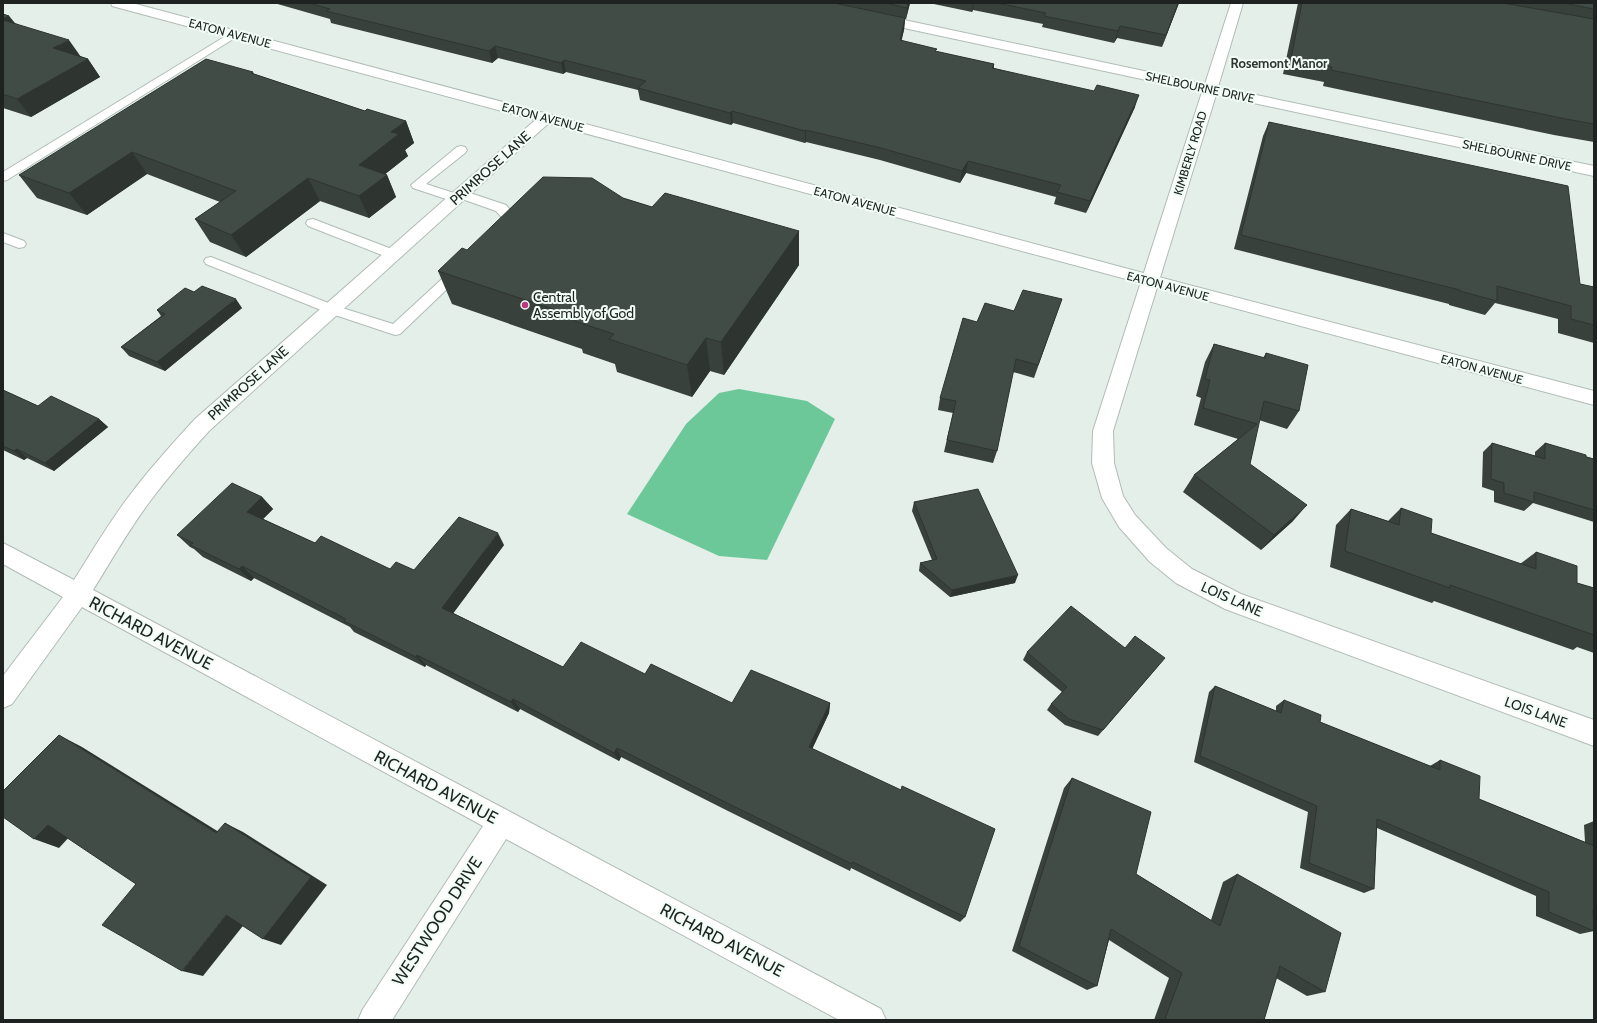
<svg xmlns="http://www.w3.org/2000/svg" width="1597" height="1023" font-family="Cabin,sans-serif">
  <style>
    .water { fill: #6cc899 }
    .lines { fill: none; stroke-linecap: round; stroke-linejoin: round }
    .lane-casing { stroke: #b1bcb6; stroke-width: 2 }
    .street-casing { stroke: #b1bcb6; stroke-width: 2 }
    .secondary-casing { stroke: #b1bcb6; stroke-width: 2 }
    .lane { fill: #fff; fill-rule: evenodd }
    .street { fill: #fff; fill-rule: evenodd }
    .secondary { fill: #fff; fill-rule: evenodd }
    .wall { fill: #39413c }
    .shaded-wall { fill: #2e3531 }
    .building { fill: #424c46; stroke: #2e3531 }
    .poi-dot { fill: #bb3981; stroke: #f1fdf6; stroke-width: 1.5 }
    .labels { text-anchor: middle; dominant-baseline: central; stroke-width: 4; stroke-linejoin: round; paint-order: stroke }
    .far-street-label { font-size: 12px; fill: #1e2220; stroke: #f1fdf6 }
    .far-neighbourhood-label { font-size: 13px; font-weight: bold; fill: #2f3732; stroke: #f1fdf6 }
    .street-label { font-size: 14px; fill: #1e2220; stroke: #f1fdf6 }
    .poi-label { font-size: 14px; fill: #1e2220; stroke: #f1fdf6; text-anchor: start }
    .near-street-label { font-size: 17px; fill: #1e2220; stroke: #f1fdf6 }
  </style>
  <rect width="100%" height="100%" fill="#e4efe9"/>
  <path class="water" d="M739 389 807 401 835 419 767 560 719 556 627 514 686 424 719 393Z"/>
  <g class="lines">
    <defs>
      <g id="lane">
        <path d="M234 31 238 32 239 34 238 36 7 180 3 181V172Z"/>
        <path d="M461 146 465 147 467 150 465 153 426 184 454 193 460 190 464 191 506 205 519 221C514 228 508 234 499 232L497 229 505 221 496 211 462 199 456 202 452 201 413 188 411 185 457 147Z"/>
        <path d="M313 219 397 251 399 254 397 257 392 258 387 257 308 226 306 223 308 220Z"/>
        <path d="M3 233 24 241 26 244 24 247 19 248 3 242Z"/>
        <path d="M211 257 336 306 393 324 455 267 460 265 465 267 467 270 400 334 395 335 326 312 206 264 204 261 206 258Z"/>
      </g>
      <g id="street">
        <path d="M1231 3H1243L1218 87 1594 166V176L1216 95 1113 431 1114 463 1123 496 1135 515 1166 548 1192 569 1241 594 1594 720V746L1225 609 1176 583 1150 562 1119 527 1102 498 1092 463 1093 431 1202 92 876 22 871 21 869 18 871 15 876 14 1205 84Z"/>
        <path d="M546 114 551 115 553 118 551 121 209 431C188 454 167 478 148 504 128 531 111 561 93 590L881 1009 886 1020H839L506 839 392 1020H358L363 1009 483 826 82 607 12 704 3 708V676L63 597 3 564V543L74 580C93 550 111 519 133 491 152 466 173 443 195 419L541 115Z"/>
      </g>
      <path id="secondary" d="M111 3H132L1151 275 1594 391V405L112 6Z"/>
    </defs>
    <use href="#lane" class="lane-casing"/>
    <use href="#street" class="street-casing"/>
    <use href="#secondary" class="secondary-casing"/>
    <use href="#lane" class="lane"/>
    <use href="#street" class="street"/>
    <use href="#secondary" class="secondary"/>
  </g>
  <g class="wall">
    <path d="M274 3H910L906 19H905L904 30 901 40 937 52 994 64V68L1135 107 1086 213 1054 204 1056 197 966 173 960 183 880 160 806 142 805 143 733 123 731 125 640 100 638 90 566 72 563 74 498 58 492 63 331 23 330 19Z"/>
    <path d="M929 3H1179L1162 47 1117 38 1114 43 1042 27 1043 24 973 10 972 12Z"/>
    <path d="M1298 3H1594V142L1554 135 1323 86 1324 82 1283 74Z"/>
    <path d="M3 14 9 16 15 23 80 56 88 59 100 77 31 117 3 108Z"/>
    <path d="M253 72 254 74 365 111 406 121 414 143 405 150 408 156 385 174 387 175 396 197 369 218 320 201 246 257 210 242 195 219 220 202 147 174 87 215 37 198 19 175Z"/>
    <path d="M1269 122 1580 284 1594 287V343L1558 333V319L1495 303 1485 315 1449 305V304L1234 249 1263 136Z"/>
    <path d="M623 198 652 207 799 231V265L724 375 710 371 692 397 617 372 615 364 583 353 582 349 452 304 438 271 467 250Z"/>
    <path d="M194 292 242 308 165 371 129 356 121 347 161 316 157 310Z"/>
    <path d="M1062 299 1034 378 1013 372 997 451 993 463 944 452 953 413 938 410 940 398 977 322 1014 311Z"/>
    <path d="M1214 344 1263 358 1266 353 1299 411 1287 429 1259 420 1250 464 1293 521 1261 550 1183 492 1194 475 1238 439 1194 425 1201 398 1196 396 1205 362Z"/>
    <path d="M3 390 38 406 99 419 108 427 54 471 27 458 24 460 3 450Z"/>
    <path d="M1492 443 1535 456V452L1545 443 1594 459V522L1533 503 1524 511 1494 502V491L1482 487 1483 452Z"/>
    <path d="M262 497 273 509 263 519 315 543 390 569 414 570 504 545 453 613 563 667 645 674 732 703H830L829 713 812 749 965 917 960 922 851 868 850 871 728 811 621 757 619 761 520 709 518 712 426 665 425 667 354 632 350 627 254 578 251 581 203 557 194 549 190 547 177 535Z"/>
    <path d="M914 502 1015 583 950 597 919 571 920 563 932 560 912 511Z"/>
    <path d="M1401 508 1431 533 1520 564 1536 552 1577 583 1594 588V653L1577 647 1573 650 1434 601 1432 603 1330 567 1336 525 1351 509 1388 521Z"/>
    <path d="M1125 648 1159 665 1098 736 1065 725 1047 710 1051 704 1062 692 1023 660 1027 652Z"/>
    <path d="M1215 686 1276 711V706L1284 700 1320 722 1430 766 1440 760 1479 799 1585 842 1584 825 1594 821V931L1580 934 1536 916V896L1377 828 1374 889 1364 893 1300 868 1308 812 1194 762 1209 692Z"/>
    <path d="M1072 778 1136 874 1211 920 1223 882 1237 874 1325 992 1307 996 1276 978 1264 1020H1154L1169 978 1109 940 1097 986 1087 990 1012 951 1064 788Z"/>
  </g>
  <g class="shaded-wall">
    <path d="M908 3H910L906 19 907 8Z"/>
    <path d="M973 3H974L973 10 972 12Z"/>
    <path d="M1178 3H1179L1162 47 1166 35Z"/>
    <path d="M9 16 22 34 3 44V19Z"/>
    <path d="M905 18 904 30 899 52 900 40Z"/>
    <path d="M1120 26 1117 38 1114 43 1118 31Z"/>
    <path d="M69 40 81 57 53 48Z"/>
    <path d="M495 46 498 58 492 63 489 51Z"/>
    <path d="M88 59 100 77 31 117 17 99Z"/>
    <path d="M564 60 566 72 563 74 561 63Z"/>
    <path d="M1139 95 1135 107 1086 213 1090 201Z"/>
    <path d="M732 111 733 123 731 125 730 113Z"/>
    <path d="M406 121 414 143 405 150 408 156 369 187 359 165 391 132Z"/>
    <path d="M806 130V142L805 143V131Z"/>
    <path d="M132 152 147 174 87 215 69 193Z"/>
    <path d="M968 161 966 173 960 183 962 171Z"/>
    <path d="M387 175 396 197 369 218 359 196Z"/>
    <path d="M308 178 320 201 246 257 231 235Z"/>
    <path d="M799 231V265L724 375 721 342Z"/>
    <path d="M236 299 242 308 165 371 157 362Z"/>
    <path d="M706 338 710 371 692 397 687 365Z"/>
    <path d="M99 419 108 427 54 471 45 463Z"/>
    <path d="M17 449 27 458 24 460 14 451Z"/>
    <path d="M262 497 273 509 258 524 247 512Z"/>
    <path d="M1307 505 1293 521 1261 550 1274 535Z"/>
    <path d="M498 533 504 545 449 619 442 608Z"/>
    <path d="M242 566 254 578 251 581 239 569Z"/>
    <path d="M1018 575 1015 583 950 597 952 590Z"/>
    <path d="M417 655 426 665 425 667 416 657Z"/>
    <path d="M513 699 520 709 518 712 511 702Z"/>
    <path d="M830 703 829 713 809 756V747Z"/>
    <path d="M59 735 82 747 235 842 216 833Z"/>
    <path d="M617 748 621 757 619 761 614 753Z"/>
    <path d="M225 823 243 832 327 885 281 945 263 939Z"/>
    <path d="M48 825 72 834 59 848 34 839Z"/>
    <path d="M226 915 246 922 203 976 182 971Z"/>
  </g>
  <g class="building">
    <path d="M309 3H834L905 18 900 40 937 49 935 51 994 64 992 68 1094 91 1097 85 1139 95 1090 201 1057 192 1061 185 968 161 962 171 881 148 806 130 805 131 732 111 730 113 638 88 646 81 564 60 561 63 495 46 489 51 326 11 330 9Z"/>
    <path d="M886 3H908L907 8Z"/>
    <path d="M997 3H1178L1166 35 1120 26 1118 31 1044 16 1046 13Z"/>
    <path d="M1302 3H1503L1594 19V124L1566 119 1331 70 1332 67 1291 58Z"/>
    <path d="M1563 3H1594V9Z"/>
    <path d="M3 14 9 16 3 19Z"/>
    <path d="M3 20 69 40 53 48 88 59 17 99 3 94Z"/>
    <path d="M206 59 253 72 251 73 365 111 367 109 406 121 391 132 399 134 359 165 387 175 359 196 308 178 231 235 195 219 236 191 132 152 69 193 19 175Z"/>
    <path d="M1269 122 1568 186 1580 284 1594 287V325L1571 319V306L1497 286V301L1460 291V290L1241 235Z"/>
    <path d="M543 177 592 178 623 198 652 207 665 193 799 231 721 342 706 338 687 365 609 339 614 334 574 321 577 317 438 271 462 248 467 250Z"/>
    <path d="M202 286 236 299 157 362 121 347 165 314 157 310 185 288 194 292Z"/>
    <path d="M1023 290 1062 299 1038 365 1016 359 997 451 947 440 956 401 940 398 963 318 977 322 985 303 1014 311Z"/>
    <path d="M1214 344 1265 358 1266 353 1308 365 1299 411 1264 401 1250 464 1307 505 1274 535 1194 475 1257 424 1203 408 1210 380 1205 379Z"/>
    <path d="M3 390 38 406 51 396 99 419 45 463 17 449 14 451 3 446Z"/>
    <path d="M1492 443 1545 459V443L1586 455V457L1594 459V510L1534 492V502L1504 493V483L1491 479Z"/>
    <path d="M232 483 262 497 247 512 315 543 321 536 390 569 396 562 414 570 459 517 498 533 442 608 563 667 581 642 645 674 651 664 732 703 751 670 830 703 809 747 901 790 902 786 995 829 965 917 853 862 852 864 727 803 617 748 614 753 513 699 511 702 417 655 416 657 344 621 346 619 242 566 239 569 190 545 193 543 177 535Z"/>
    <path d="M978 489 1018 575 952 590 920 563 937 559 914 502Z"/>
    <path d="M1401 508 1432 519 1431 533 1536 569V552L1577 566V583L1594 588V635L1450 585V588L1345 551 1351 509 1399 525Z"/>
    <path d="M1071 606 1125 648 1135 636 1165 658 1103 730 1069 719 1051 704 1067 687 1027 652Z"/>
    <path d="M1215 686 1281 713 1284 700 1321 715 1320 722 1440 770V760L1480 776 1479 799 1594 846V910H1593L1594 931 1549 912V892L1377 819 1374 889 1309 863 1317 806 1200 756Z"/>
    <path d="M59 735 216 833 225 823 311 877 263 939 226 915 182 971 102 925 136 884 48 825 34 839 3 817V791Z"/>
    <path d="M1072 778 1151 812 1136 874 1220 926 1237 874 1341 933 1325 992 1280 966 1264 1020H1166L1165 1019 1182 973 1111 929 1097 986 1019 946Z"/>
  </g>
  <circle class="poi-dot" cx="525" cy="305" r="4"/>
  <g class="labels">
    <g class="far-street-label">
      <text transform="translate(230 33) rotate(15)">EATON AVENUE</text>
      <text transform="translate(1200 87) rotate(12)">SHELBOURNE DRIVE</text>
      <text transform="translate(543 117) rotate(15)">EATON AVENUE</text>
      <text transform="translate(1190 153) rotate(-73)">KIMBERLY ROAD</text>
      <text transform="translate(1517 155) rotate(12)">SHELBOURNE DRIVE</text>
      <text transform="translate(855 201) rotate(15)">EATON AVENUE</text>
      <text transform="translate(1168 286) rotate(15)">EATON AVENUE</text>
      <text transform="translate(1482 369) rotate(15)">EATON AVENUE</text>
    </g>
    <g class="far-neighbourhood-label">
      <text x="1279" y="63">Rosemont Manor</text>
    </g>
    <g class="street-label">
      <text transform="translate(490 168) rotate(-42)">PRIMROSE LANE</text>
      <text transform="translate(248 383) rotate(-42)">PRIMROSE LANE</text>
      <text transform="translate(1232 599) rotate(24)">LOIS LANE</text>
      <text transform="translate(1536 712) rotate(20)">LOIS LANE</text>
    </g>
    <g class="poi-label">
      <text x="533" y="297">Central<tspan x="533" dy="16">Assembly of God</tspan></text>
    </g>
    <g class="near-street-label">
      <text transform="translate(151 633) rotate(28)">RICHARD AVENUE</text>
      <text transform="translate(436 787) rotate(28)">RICHARD AVENUE</text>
      <text transform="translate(437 921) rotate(-57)">WESTWOOD DRIVE</text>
      <text transform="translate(722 940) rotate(28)">RICHARD AVENUE</text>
    </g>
  </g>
  <rect width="1597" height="1023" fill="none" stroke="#1e2220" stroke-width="8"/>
</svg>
